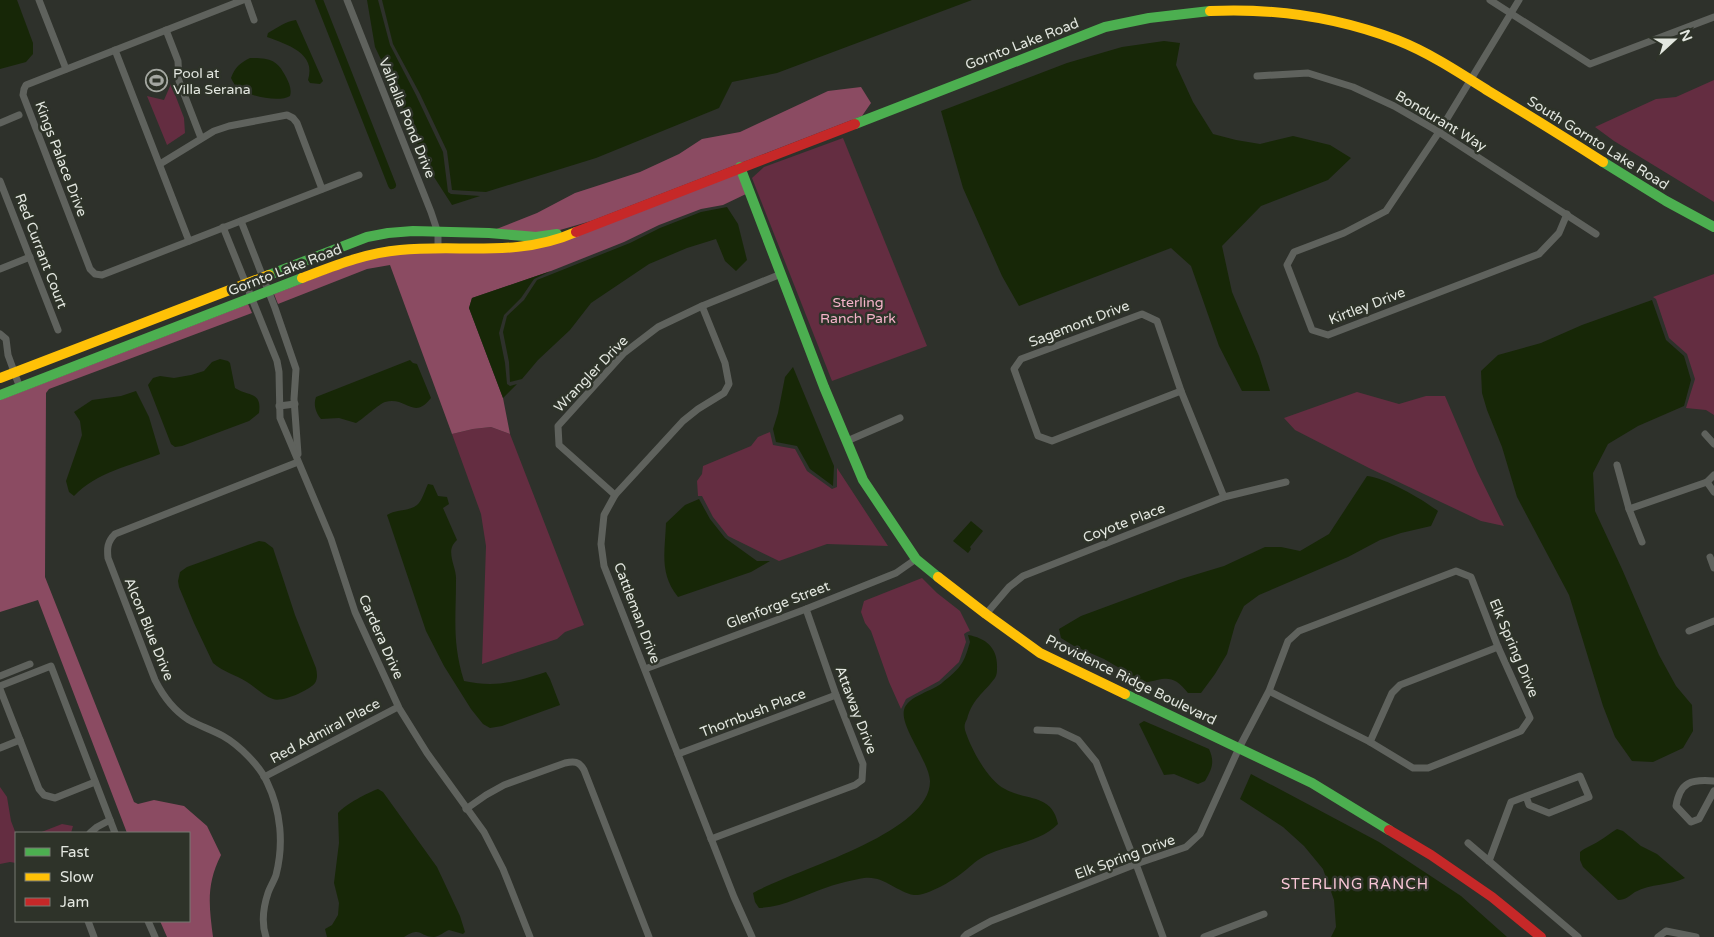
<svg xmlns="http://www.w3.org/2000/svg" width="1714" height="937" font-family="'Varela Round',sans-serif">
  <style>
    .green { fill: #642d41 }
    .forest { fill: #8b4b62 }
    .water { fill: #172707 }
    .lines { fill: none; stroke-linecap: round; stroke-linejoin: round }
    .canal { stroke: #172707; stroke-width: 8 }
    .street { stroke: #5f625d; stroke-width: 7 }
    .fast { stroke: #4caf50; stroke-width: 10 }
    .slow { stroke: #ffc107; stroke-width: 10 }
    .jam { stroke: #c62828; stroke-width: 10 }
    .labels { text-anchor: middle; dominant-baseline: central; stroke-width: 5; stroke-linejoin: round; paint-order: stroke }
    .street-label { font-size: 14px; fill: #e3e7e0; stroke: #2e3329 }
    .poi-label { font-size: 14px; fill: #e3e7e0; stroke: #2e3329; text-anchor: start }
    .park-label { font-size: 14px; fill: #f5b3c9; stroke: #2e3329 }
    .neighbourhood-label { font-size: 15px; letter-spacing: 1px; fill: #f8c6d6; stroke: #2e3329 }
  </style>
  <rect width="100%" height="100%" fill="#2e312b"/>
  <g class="green">
    <path d="M1714 80V202L1614 141 1595 127 1656 99 1676 97Z"/>
    <path d="M171 84 184 118 185 133 167 145 147 96 164 100Z"/>
    <path d="M843 138 927 346 832 381 752 178 764 167Z"/>
    <path d="M1714 274V415L1706 410 1686 408 1695 379 1687 354 1669 338 1656 299 1653 297Z"/>
    <path d="M1357 392 1399 404 1426 396H1445L1477 471 1504 526 1481 521 1369 468 1295 430 1284 418Z"/>
    <path d="M491 427 510 434 584 625 565 632 557 639 482 664 486 546 481 514 452 434 473 429Z"/>
    <path d="M770 432 773 445 795 449 807 471 832 489 837 487V468L888 546 827 544 779 561 728 536 713 517 702 496H698L697 481 702 474 703 466 751 446 758 437Z"/>
    <path d="M922 578 937 593 960 611 970 631 967 632 964 634 966 642 959 662 939 681 906 699 901 709 889 682 871 631 865 623 861 612 864 601Z"/>
    <path d="M0 787 7 797 11 821 16 834V863L10 862 0 864Z"/>
    <path d="M62 824 73 826 71 833H39Z"/>
  </g>
  <g class="forest">
    <path d="M861 87 871 103 862 116 591 221 560 230 536 233 494 230 537 213 575 193 640 172 679 154 702 139 740 132 828 91Z"/>
    <path d="M738 173 746 194 723 205 701 209 659 225 624 242 551 271 472 298 469 308 503 398 510 434 491 427 473 429 452 434 390 265 367 269 278 304 274 294 356 262 391 253 478 252 593 229Z"/>
    <path d="M248 304 252 313 49 389 46 393 45 577 134 802 138 804 154 800 184 806 207 826 221 855C206 885 209 905 213 937H167L160 921H189V833H127L38 600 0 612V400Z"/>
  </g>
  <g class="water">
    <path d="M0 0H17L33 43V54L26 62 0 69Z"/>
    <path d="M367 0H378L390 45 416 95 443 152 448 192 451 194 480 196 452 205 425 163 397 93 375 47Z"/>
    <path d="M382 0H972L777 73 732 82 719 108 596 158 486 192 452 190 447 151 420 94 393 44Z"/>
    <path d="M296 20 323 81 320 84 310 83 308 80C317 53 286 44 267 37L268 33C277 28 286 21 296 20Z"/>
    <path d="M1164 41 1180 43 1176 65 1193 102 1213 134 1236 140 1260 144 1293 136 1330 145 1351 158 1328 180 1261 206 1222 246 1232 292 1259 356 1270 391H1242L1219 346 1191 266 1171 248 1019 306 1002 276 963 188 941 111 1067 63 1122 47Z"/>
    <path d="M250 58C269 58 277 59 286 77 289 83 292 89 290 96 279 103 248 96 238 88 235 86 233 82 231 78 235 67 240 63 250 58Z"/>
    <path d="M166 73 169 79 166 80 167 82 163 90 159 91 152 86 149 87 147 80 153 78 154 80 161 78 160 75Z"/>
    <path d="M727 207 738 224 747 260 736 271 725 261 716 239 687 248 649 264 591 303 570 330 538 360 522 379 510 382 509 362 503 332 507 316 524 300 537 280 630 243 660 228 701 212Z"/>
    <path d="M551 271 534 279 521 298 504 315 499 333 505 363 507 384 510 386 517 384 503 398 469 308 472 298Z"/>
    <path d="M1652 300 1666 340 1684 356 1691 380 1684 406 1638 426 1608 444 1593 473 1595 511 1622 569 1659 655 1676 686 1692 705 1693 731 1683 748 1653 762 1632 761 1615 737 1603 706 1569 595 1517 497 1502 447 1487 410 1482 393 1481 371 1498 355 1541 343 1582 325Z"/>
    <path d="M220 359 228 361 230 363 235 388C249 397 262 391 259 413L249 421 182 446 175 447 171 444 148 385 153 378 160 376 174 378 191 375 204 371 212 362Z"/>
    <path d="M410 360 413 363 417 364 431 398C413 421 407 396 385 402 379 404 364 418 356 423L339 418 321 419C316 413 313 405 316 397Z"/>
    <path d="M793 367 834 466 833 486 810 469 797 446 776 442 773 429 778 413 785 377Z"/>
    <path d="M136 391 149 417 160 454C130 466 97 472 74 496L69 492 66 481 82 435 80 421 74 412 92 400 121 396Z"/>
    <path d="M1367 476C1386 478 1422 499 1438 511L1431 526 1401 533 1380 540 1348 557 1259 595 1244 606 1235 625 1227 654 1215 674 1201 693H1188C1173 674 1166 678 1145 683L1104 659 1074 646 1061 638 1059 629 1081 616 1181 579 1224 566 1265 547H1281L1300 551 1329 534Z"/>
    <path d="M428 484 433 485 438 496 447 497 449 504 443 508 457 540C444 551 457 567 456 580 456 619 452 642 464 681 496 688 515 682 546 672L550 679 560 705 502 726 490 728 483 724 471 709 444 666 426 631 387 515C396 509 408 512 417 505 422 501 425 490 428 484Z"/>
    <path d="M699 499 710 519 725 538 757 561H770L751 572 678 597C659 573 665 552 666 523L685 505Z"/>
    <path d="M971 521 983 531 970 547 971 549 968 553 953 541Z"/>
    <path d="M259 541 265 542 273 548 295 615 316 668C317 673 318 678 315 683 310 690 281 703 273 699 264 696 255 687 247 682 236 675 223 672 213 663L194 623 179 587 178 581 180 572 187 567Z"/>
    <path d="M968 635C986 638 998 648 997 668 997 671 997 675 995 678 983 694 973 698 967 719 965 723 964 725 965 730 970 747 988 781 1005 789 1026 801 1052 793 1058 824 1038 844 1007 844 983 857 975 861 969 868 962 873 952 881 927 896 914 895 897 892 883 875 864 878 853 880 839 883 828 887 804 895 784 907 759 908L755 902 753 893C791 871 931 834 930 781 929 761 900 727 904 710 907 696 934 691 943 682 949 677 958 670 962 663 966 657 968 648 970 642Z"/>
    <path d="M1144 721 1209 749C1215 762 1212 769 1205 781L1198 784 1174 774 1164 775 1139 724Z"/>
    <path d="M1251 774 1379 842 1461 896 1507 937H1331L1336 927 1334 900 1323 869 1304 846 1283 827 1240 799Z"/>
    <path d="M378 789 383 792 437 867 460 916 465 932 463 934 449 930C444 932 440 936 434 937 419 937 422 926 404 937H327L325 929 332 925 338 915 339 903 334 883 339 843 338 813C346 804 367 793 378 789Z"/>
    <path d="M1617 829 1623 831 1641 846 1657 854 1685 878C1669 886 1651 883 1635 892 1629 896 1626 900 1618 900L1583 867 1580 860V852C1586 847 1593 845 1599 841 1606 837 1610 833 1617 829Z"/>
  </g>
  <g class="lines">
    <path class="canal" d="M319 0 392 185"/>
    <g class="street">
      <path d="M39 0 66 69"/>
      <path d="M243 0 26 85 24 89 23 95 90 269 95 274 102 275 359 175"/>
      <path d="M247 0 254 20"/>
      <path d="M347 0 431 212 438 233V247"/>
      <path d="M1490 0 1590 64 1714 17"/>
      <path d="M1519 0 1439 132 1386 211 1344 233 1294 252 1287 265 1312 330 1328 335 1539 254 1559 233 1567 214"/>
      <path d="M166 30 178 61 179 81 201 138"/>
      <path d="M115 50 189 241"/>
      <path d="M1257 76 1308 73 1353 87 1394 106 1439 132 1596 234"/>
      <path d="M0 123 19 115"/>
      <path d="M160 164 214 131 229 126 287 115 293 118 297 123 322 189"/>
      <path d="M0 181 58 330"/>
      <path d="M241 221 275 308 296 369 294 399 298 454"/>
      <path d="M223 227 277 361 279 372 280 418 331 539 355 612 399 708 427 753 484 832 503 869 530 937"/>
      <path d="M0 269 30 257"/>
      <path d="M702 306 725 363 729 384 724 393 698 409 683 421 615 495 604 515 601 544 604 566 734 897 752 937"/>
      <path d="M1142 314 1157 321 1181 391 1052 441 1038 436 1014 369 1021 359Z"/>
      <path d="M0 334 6 339 8 355 20 388"/>
      <path d="M1181 391 1224 497"/>
      <path d="M279 406 295 404"/>
      <path d="M1705 434 1714 444"/>
      <path d="M847 441 900 418"/>
      <path d="M1617 465 1629 509 1642 542"/>
      <path d="M1707 482 1714 475"/>
      <path d="M615 495 559 445 558 426 624 353 658 327 702 306 781 274"/>
      <path d="M1629 509 1707 482 1714 492"/>
      <path d="M1710 557 1714 568"/>
      <path d="M986 614 1009 587 1023 576 1224 497 1286 482"/>
      <path d="M1689 631 1714 621"/>
      <path d="M645 669 806 609 896 573 916 559"/>
      <path d="M0 676 30 664"/>
      <path d="M0 686 51 666 115 833"/>
      <path d="M0 689 20 740 0 748"/>
      <path d="M1037 730 1059 731 1078 740 1096 762 1136 864 1163 937"/>
      <path d="M20 740 39 789 44 795 55 798 95 782"/>
      <path d="M1370 742 1392 693 1400 685 1498 647"/>
      <path d="M678 754 836 695"/>
      <path d="M264 777 398 707"/>
      <path d="M1714 781C1691 779 1680 782 1676 806L1691 822 1699 819 1714 791"/>
      <path d="M466 809 486 795 504 785 565 763C574 761 579 761 584 770L649 937"/>
      <path d="M90 833 97 827 110 820"/>
      <path d="M711 839 855 785 862 780 863 764 836 695 806 609"/>
      <path d="M1468 843 1578 937"/>
      <path d="M1489 861 1511 802 1580 776 1589 797 1549 813 1529 805 1526 796"/>
      <path d="M88 921 94 937"/>
      <path d="M148 921 155 937"/>
      <path d="M266 937C261 922 263 908 268 893 270 887 274 881 276 875 284 844 281 811 267 782 260 766 239 745 223 736 212 730 200 726 189 720 173 710 163 696 155 680L108 558C107 549 107 542 115 534L298 462"/>
      <path d="M964 937 967 934 991 921 1136 864 1186 847 1200 834 1239 748 1269 691 1288 641 1299 631 1456 571 1471 577 1498 647 1530 718 1521 731 1428 768H1413L1370 742 1269 691"/>
      <path d="M1204 937 1264 914"/>
      <path d="M1658 937 1666 931 1696 937"/>
    </g>
    <g class="fast">
      <path d="M855 124 1105 27 1149 18 1210 11"/>
      <path d="M1603 162 1666 201 1714 227"/>
      <path d="M740 167 824 387 863 480 916 559 938 577"/>
      <path d="M269 275 367 237 388 233 413 231 489 233 536 237 557 234"/>
      <path d="M0 395 302 278"/>
      <path d="M1125 694 1312 783 1389 830"/>
    </g>
    <g class="slow">
      <path d="M1210 11C1275 8 1337 17 1397 40 1430 53 1460 73 1490 92 1528 115 1565 138 1603 162"/>
      <path d="M302 278C334 266 365 253 400 250 461 244 517 258 576 232"/>
      <path d="M0 378 269 275"/>
      <path d="M938 577 986 614 1040 653 1125 694"/>
    </g>
    <g class="jam">
      <path d="M576 232 855 124"/>
      <path d="M1389 830 1431 855 1492 897 1541 937"/>
    </g>
  </g>
  <defs>
    <symbol id="stadium-ring" viewBox="-11 -11 22 22"><circle r="9.5" fill="#2e3329" stroke="#a4a7a1" stroke-width="1.5"/><path d="M0-5a6.5 5 0 1 0 0 10a6.5 5 0 1 0 0-10ZM-3.5-1.8h7v3.6h-7Z" fill="#a4a7a1"/></symbol>
  </defs>
  <g fill-rule="evenodd">
    <use href="#stadium-ring" x="144" y="68" width="25" height="25"/>
  </g>
  <g class="labels">
    <g class="street-label">
      <text transform="translate(1022 44) rotate(-21)">Gornto Lake Road</text>
      <text transform="translate(407 118) rotate(68)">Valhalla Pond Drive</text>
      <text transform="translate(1441 121) rotate(31)">Bondurant Way</text>
      <text transform="translate(1598 143) rotate(32)">South Gornto Lake Road</text>
      <text transform="translate(61 159) rotate(69)">Kings Palace Drive</text>
      <text transform="translate(41 251) rotate(69)">Red Currant Court</text>
      <text transform="translate(285 270) rotate(-21)">Gornto Lake Road</text>
      <text transform="translate(1367 306) rotate(-21)">Kirtley Drive</text>
      <text transform="translate(1079 324) rotate(-21)">Sagemont Drive</text>
      <text transform="translate(591 374) rotate(-46)">Wrangler Drive</text>
      <text transform="translate(1124 523) rotate(-21)">Coyote Place</text>
      <text transform="translate(778 605) rotate(-21)">Glenforge Street</text>
      <text transform="translate(637 613) rotate(69)">Cattleman Drive</text>
      <text transform="translate(149 629) rotate(68)">Alcon Blue Drive</text>
      <text transform="translate(381 637) rotate(66)">Cardera Drive</text>
      <text transform="translate(1514 648) rotate(67)">Elk Spring Drive</text>
      <text transform="translate(1131 680) rotate(26)">Providence Ridge Boulevard</text>
      <text transform="translate(856 710) rotate(69)">Attaway Drive</text>
      <text transform="translate(753 713) rotate(-21)">Thornbush Place</text>
      <text transform="translate(325 731) rotate(-28)">Red Admiral Place</text>
      <text transform="translate(1125 857) rotate(-20)">Elk Spring Drive</text>
    </g>
    <g class="poi-label">
      <text x="173" y="73">Pool at<tspan x="173" dy="16">Villa Serana</tspan></text>
    </g>
    <g class="park-label">
      <text x="858" y="302">Sterling<tspan x="858" dy="16">Ranch Park</tspan></text>
    </g>
    <g class="neighbourhood-label">
      <text x="1355" y="884">STERLING RANCH</text>
    </g>
  </g>
  <rect x="15" y="832" width="175" height="90" fill="#2e3329" stroke="#767b72"/>
  <rect x="25" y="848" width="25" height="8" fill="#4caf50" stroke="#767b72"/>
  <text x="60" y="857" font-size="15" fill="#e3e7e0">Fast</text>
  <rect x="25" y="873" width="25" height="8" fill="#ffc107" stroke="#767b72"/>
  <text x="60" y="882" font-size="15" fill="#e3e7e0">Slow</text>
  <rect x="25" y="898" width="25" height="8" fill="#c62828" stroke="#767b72"/>
  <text x="60" y="907" font-size="15" fill="#e3e7e0">Jam</text>
  <g transform="translate(1674 40) rotate(69)" stroke="#2e3329" stroke-width="4" paint-order="stroke">
  <path d="M0-4L9 19L0 12L-9 19Z" fill="#e3e7e0"/>
  <text y="-8" font-size="14" font-weight="bold" text-anchor="middle" fill="#e3e7e0">N</text>
  </g>
</svg>
